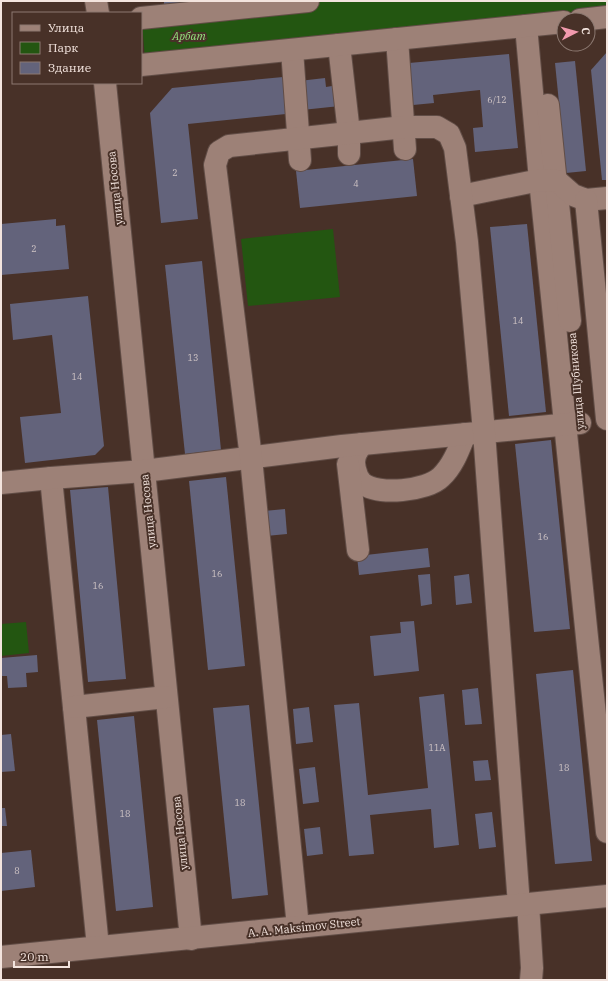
<svg xmlns="http://www.w3.org/2000/svg" width="608" height="981" font-family="'IBM Plex Serif',serif">
  <style>
    .green { fill: #235611 }
    .building { fill: #63637b }
    .lines { fill: none; stroke-linecap: round; stroke-linejoin: round }
    .minor-casing { stroke: #614d46; stroke-width: 24 }
    .minor { stroke: #9d8177; stroke-width: 22 }
    .labels { text-anchor: middle; dominant-baseline: central; stroke-width: 4; stroke-linejoin: round; paint-order: stroke }
    .number-label { font-size: 9px; fill: #cfc4c5 }
    .park-label { font-size: 11px; font-style: italic; fill: #95e37f; stroke: #483128 }
    .street-label { font-size: 11px; fill: #f3e4de; stroke: #483128 }
  </style>
  <rect width="100%" height="100%" fill="#483128"/>
  <g class="green">
    <path d="M217 1H607V26L588 20 146 73 141 8Z"/>
    <path d="M333 229 340 297 248 306 241 239Z"/>
    <path d="M26 622 29 653 1 656V624Z"/>
  </g>
  <g class="building">
    <path d="M164 1H191V2L164 5Z"/>
    <path d="M607 52V180H602L591 70Z"/>
    <path d="M509 54 518 148 475 152 473 128 483 127 480 90 433 95 434 103 413 105 409 63Z"/>
    <path d="M575 61 586 171 566 173 555 63Z"/>
    <path d="M283 77 286 114 188 124 198 219 161 223 150 113 172 88Z"/>
    <path d="M325 78 326 87 338 85 340 106 302 110 299 81Z"/>
    <path d="M413 159 417 196 300 208 296 171Z"/>
    <path d="M56 219V226L65 225 69 269 1 275V224Z"/>
    <path d="M527 224 546 412 509 416 490 227Z"/>
    <path d="M202 261 221 450 185 454 165 265Z"/>
    <path d="M88 296 104 446 95 455 25 463 20 417 61 413 52 335 13 340 10 304Z"/>
    <path d="M551 440 570 629 534 632 515 444Z"/>
    <path d="M226 477 245 666 208 670 189 481Z"/>
    <path d="M108 487 126 679 88 682 70 490Z"/>
    <path d="M285 509 287 534 266 536 264 511Z"/>
    <path d="M428 548 430 567 359 575 357 556Z"/>
    <path d="M430 574 432 604 421 606 418 575Z"/>
    <path d="M469 574 472 603 456 605 454 576Z"/>
    <path d="M414 621 419 671 374 676 370 636 401 633 400 622Z"/>
    <path d="M37 655 38 672 26 673 27 687 8 688 7 676H1V658Z"/>
    <path d="M573 670 592 861 555 864 536 674Z"/>
    <path d="M478 688 482 724 465 725 462 690Z"/>
    <path d="M444 694 459 845 434 848 431 809 370 815 374 854 349 856 334 705 359 703 368 795 428 788 419 697Z"/>
    <path d="M249 705 268 895 232 899 213 708Z"/>
    <path d="M309 707 313 742 296 744 293 709Z"/>
    <path d="M134 716 153 907 116 911 97 720Z"/>
    <path d="M11 734 15 771 1 772V735Z"/>
    <path d="M488 760 491 780 475 781 473 761Z"/>
    <path d="M315 767 319 802 303 804 299 769Z"/>
    <path d="M1 808H5L7 826H1Z"/>
    <path d="M492 812 496 847 479 849 475 814Z"/>
    <path d="M320 827 323 854 307 856 304 829Z"/>
    <path d="M31 850 35 887 1 891V853Z"/>
  </g>
  <g class="lines">
    <defs>
      <g id="minor">
        <path d="M96 1 98 13"/>
        <path d="M141 18 308 1"/>
        <path d="M580 20 607 17"/>
        <path d="M526 26 540 180 607 832"/>
        <path d="M397 39 405 149"/>
        <path d="M339 45 349 133V154"/>
        <path d="M292 50 300 160"/>
        <path d="M141 65 564 22"/>
        <path d="M105 83 191 939"/>
        <path d="M548 105 570 321"/>
        <path d="M461 196 540 180 557 181 573 195 586 200 607 198"/>
        <path d="M586 200 607 419"/>
        <path d="M362 444C356 452 352 459 355 469 356 474 358 479 362 483 378 496 427 491 441 477 453 466 459 449 465 434"/>
        <path d="M348 464 358 550"/>
        <path d="M51 478 98 947"/>
        <path d="M1 483 51 478 144 471 342 446 580 423"/>
        <path d="M74 707 166 697"/>
        <path d="M528 904 532 968 531 980"/>
        <path d="M298 927 251 458 215 165 219 152 229 146 349 133 404 127H437L449 134 455 148 467 242 484 432 519 905"/>
        <path d="M1 957 607 896"/>
      </g>
    </defs>
    <use href="#minor" class="minor-casing"/>
    <use href="#minor" class="minor"/>
  </g>
  <g class="labels">
    <g class="number-label">
      <text x="497" y="99">6/12</text>
      <text x="175" y="172">2</text>
      <text x="356" y="183">4</text>
      <text x="34" y="248">2</text>
      <text x="518" y="320">14</text>
      <text x="193" y="357">13</text>
      <text x="77" y="376">14</text>
      <text x="543" y="536">16</text>
      <text x="217" y="573">16</text>
      <text x="98" y="585">16</text>
      <text x="437" y="747">11А</text>
      <text x="564" y="767">18</text>
      <text x="240" y="802">18</text>
      <text x="125" y="813">18</text>
      <text x="17" y="870">8</text>
    </g>
    <g class="park-label">
      <text x="189" y="36">Арбат</text>
    </g>
    <g class="street-label">
      <text transform="translate(115 188) rotate(-96)">улица Носова</text>
      <text transform="translate(576 381) rotate(-95)">улица Шубникова</text>
      <text transform="translate(148 511) rotate(-96)">улица Носова</text>
      <text transform="translate(180 833) rotate(-96)">улица Носова</text>
      <text transform="translate(304 927) rotate(-6)">A. A. Maksimov Street</text>
    </g>
  </g>
  <rect width="608" height="981" fill="none" stroke="#f3e4de" stroke-width="4"/>
  <rect x="12" y="12" width="130" height="72" fill="#483128" stroke="#8c7971"/>
  <rect x="20" y="25" width="20" height="6" fill="#9d8177" stroke="#8c7971"/>
  <text x="48" y="32" font-size="12" fill="#f3e4de">Улица</text>
  <rect x="20" y="42" width="20" height="12" fill="#235611" stroke="#8c7971"/>
  <text x="48" y="52" font-size="12" fill="#f3e4de">Парк</text>
  <rect x="20" y="62" width="20" height="12" fill="#63637b" stroke="#8c7971"/>
  <text x="48" y="72" font-size="12" fill="#f3e4de">Здание</text>
  <g transform="translate(576 32) rotate(84)"><circle r="19" fill="#483128" stroke="#8c7971"/>
  <path d="M0-3L7 15L0 10L-7 15Z" fill="#f29aae"/>
  <text y="-6" font-size="11" font-weight="bold" text-anchor="middle" fill="#f3e4de">С</text>
  </g>
  <path d="M14 961v6h55v-6" fill="none" stroke="#f3e4de" stroke-width="2"/>
  <text x="20" y="961" font-size="12" fill="#f3e4de" stroke="#483128" stroke-width="3" paint-order="stroke">20 m</text>
</svg>
